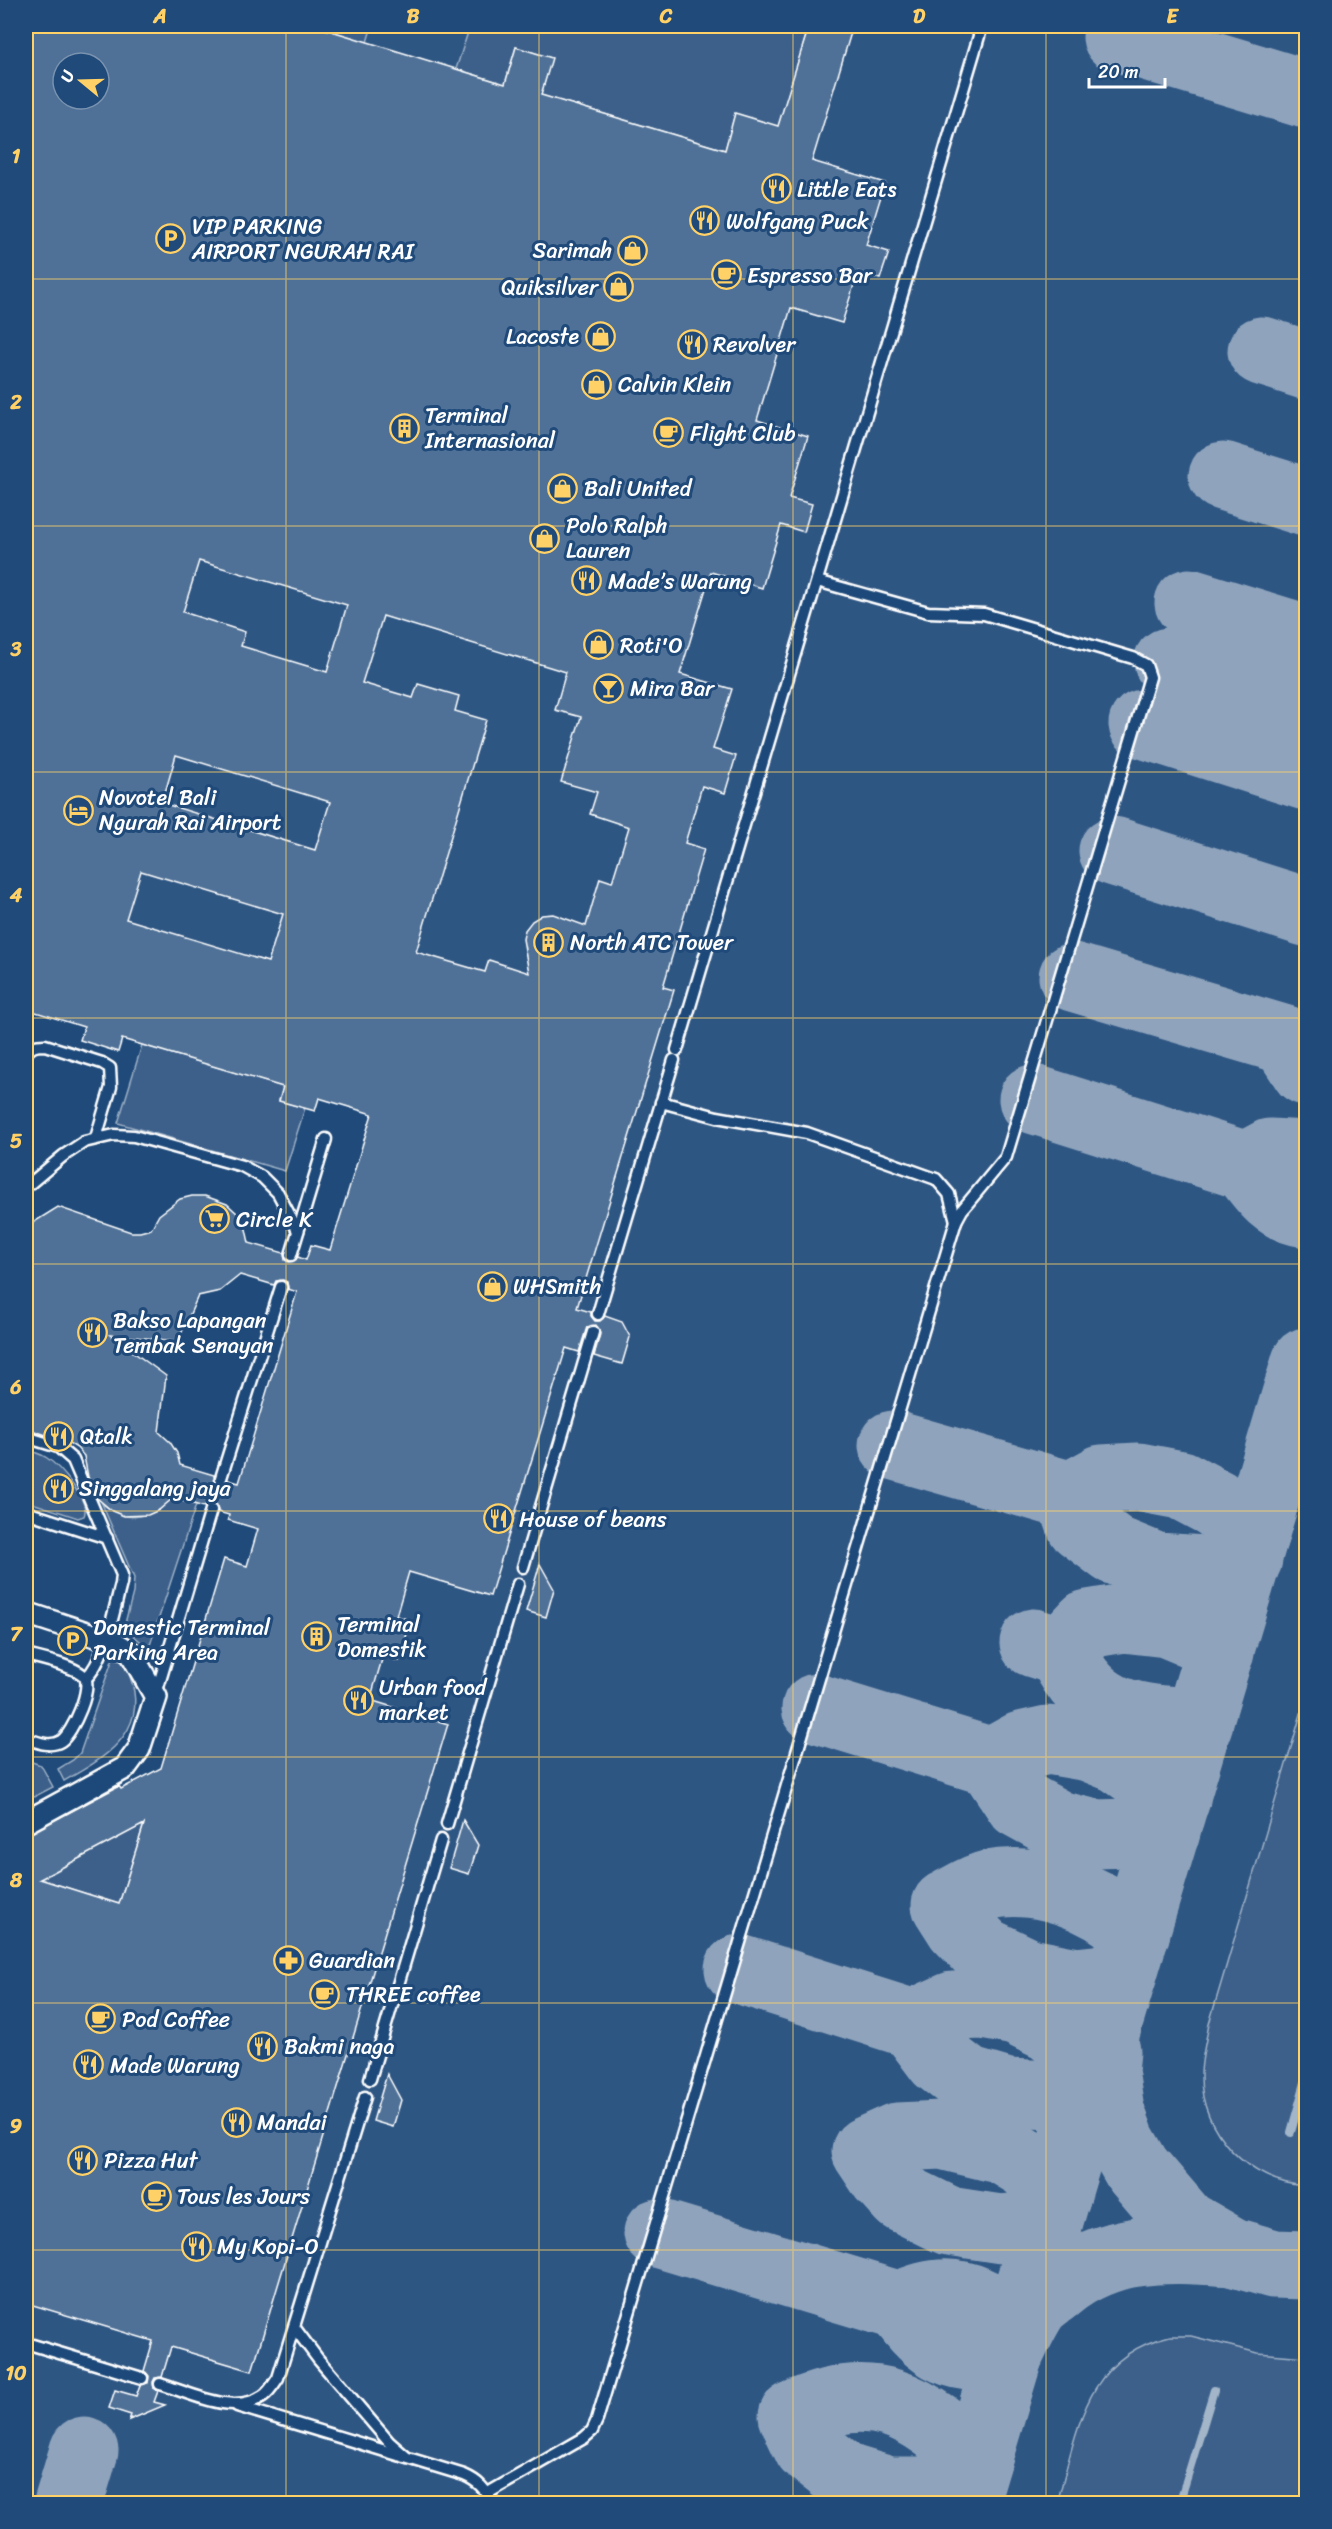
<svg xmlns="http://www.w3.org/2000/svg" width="1332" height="2529" font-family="Sriracha,sans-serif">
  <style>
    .built { fill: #2e5683; fill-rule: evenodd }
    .green { fill: #3c618b; stroke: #9eb0c5; stroke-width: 1.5 }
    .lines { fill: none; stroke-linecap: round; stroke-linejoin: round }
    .stream { stroke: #a3b5c8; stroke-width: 8 }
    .taxiway { stroke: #8fa4bc; stroke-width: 69 }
    .building { fill: #507197; stroke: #fff; stroke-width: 1.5; fill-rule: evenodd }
    .lane-casing { stroke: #fff; stroke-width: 15 }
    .street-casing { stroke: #fff; stroke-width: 26 }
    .lane { stroke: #1f4a7a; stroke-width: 10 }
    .street { stroke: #1f4a7a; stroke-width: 21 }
    .grid { fill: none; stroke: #ffd166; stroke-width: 1.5; stroke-opacity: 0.55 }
    .labels { text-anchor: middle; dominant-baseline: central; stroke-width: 6; stroke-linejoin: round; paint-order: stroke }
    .poi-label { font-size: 22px; fill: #fff; stroke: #1f4a7a; text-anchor: start }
    .neatline { fill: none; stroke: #ffd166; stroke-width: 2 }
    .grid-label { font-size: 20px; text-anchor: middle; font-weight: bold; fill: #ffd166 }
  </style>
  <rect width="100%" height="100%" fill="#1f4a7a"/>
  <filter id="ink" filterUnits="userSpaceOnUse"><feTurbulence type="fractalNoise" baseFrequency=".0167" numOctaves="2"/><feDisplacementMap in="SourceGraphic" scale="12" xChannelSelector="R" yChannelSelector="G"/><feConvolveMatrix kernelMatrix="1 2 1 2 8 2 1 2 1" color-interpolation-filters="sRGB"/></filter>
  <g filter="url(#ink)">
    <path class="built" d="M26 26H1306V2503L26 2504V1897L52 1883 119 1904 224 1559 247 1565 258 1529 228 1520 311 1245 330 1250 372 1113 319 1098 315 1111 279 1101 283 1088 123 1039 118 1052 80 1040 84 1027 26 1009ZM63 63H99V99H63Z"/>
    <g class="green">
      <path d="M326 26H372L367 42 325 29Z"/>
      <path d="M470 26H809L767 163 735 114 725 150 541 95 551 58 516 47 505 84 456 69Z"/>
      <path d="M142 1045 283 1087 279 1101 305 1108 285 1171 118 1123Z"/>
      <path d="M26 1449C33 1452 41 1454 47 1458 59 1466 91 1502 84 1516L78 1518 26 1501Z"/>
      <path d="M171 1498 196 1505 150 1645 147 1647 124 1627 133 1593 134 1578 102 1504C132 1526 145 1517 171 1498Z"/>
      <path d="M116 1655C125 1661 129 1673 132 1683 147 1735 101 1760 64 1781L58 1769 73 1760 80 1753 113 1658Z"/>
      <path d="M1306 1697V2186C1250 2183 1200 2133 1201 2075 1201 2059 1206 2041 1209 2024Z"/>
      <path d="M26 1760 41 1765 53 1787 26 1801Z"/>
      <path d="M140 1826 143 1827 119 1904 52 1883 26 1897V1887Z"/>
      <path d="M1170 2336H1191L1258 2353 1306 2357V2503H1057C1078 2431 1084 2356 1170 2336Z"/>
    </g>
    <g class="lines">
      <g class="stream">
        <path d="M1291 2132 1306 2079"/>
        <path d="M1179 2504 1214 2390"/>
      </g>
      <g class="taxiway">
        <path d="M1117 37 1306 94"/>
        <path d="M1262 351 1306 365"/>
        <path d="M1223 476 1306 502"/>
        <path d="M1189 603 1306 639"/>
        <path d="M1168 662 1306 705"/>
        <path d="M1143 724 1306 776"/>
        <path d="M1113 851 1306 912"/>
        <path d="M1073 977 1286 1040 1306 1071"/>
        <path d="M1033 1099 1246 1166C1262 1188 1276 1209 1306 1213"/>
        <path d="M1246 1166 1270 1153 1306 1155"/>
        <path d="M893 1445 1071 1496 1081 1525 1114 1550 1156 1567 1205 1570 1248 1559"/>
        <path d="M1071 1496 1102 1479 1138 1477 1181 1485 1215 1503 1255 1533"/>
        <path d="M1034 1643 1062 1652C1091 1717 1135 1719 1199 1722"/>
        <path d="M1062 1652 1088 1624 1124 1618 1167 1623 1203 1638 1220 1652"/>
        <path d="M816 1708 992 1762 1020 1804 1058 1825 1095 1834 1166 1832"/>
        <path d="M992 1762 1021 1746 1048 1740 1089 1747 1119 1759 1176 1799"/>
        <path d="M739 1969 913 2024 940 2060 967 2081 1008 2093 1052 2095 1089 2087"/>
        <path d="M1122 1977 1076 1982 1029 1973 983 1951 960 1927 946 1905C959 1899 974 1888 988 1885 1040 1875 1097 1897 1136 1932"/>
        <path d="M913 2024 953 2006 983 2005 1016 2011 1051 2028 1096 2065"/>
        <path d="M1048 2224 1001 2229 949 2221 902 2198 884 2178 866 2151 897 2137 942 2135 1003 2150 1028 2165 1057 2194"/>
        <path d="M658 2233 900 2306"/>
        <path d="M1232 2252 1274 2264 1306 2265"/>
        <path d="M1017 2327C978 2295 948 2282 900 2306 932 2351 954 2362 1009 2354 1017 2338 1025 2319 1035 2305 1041 2298 1050 2293 1057 2287 1110 2243 1168 2248 1232 2252L1184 2224 1137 2169 1121 2141 1110 2111 1104 2071 1106 2051"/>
        <path d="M970 2482 932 2491H889L846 2478 808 2448 793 2416C872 2378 917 2405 977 2460"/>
        <path d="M68 2504 84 2451"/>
        <path d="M964 2504 1306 1362"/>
      </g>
    </g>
    <g class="building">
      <path d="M26 26H326L325 29 505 84 516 47 552 58 541 95 725 150 735 113 778 126 809 26H853L812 161 885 183 866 245 889 252 880 279 858 272 842 323 791 308 757 420 808 436 789 498 812 504 804 532 781 525 762 588 711 572 680 674 732 689 713 749 736 756 725 793 702 786 685 843 704 849 663 987 674 990 577 1308 591 1312V1316L595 1321H600L605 1316 622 1322 630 1337 622 1364 594 1356 600 1334 596 1325 587 1327 579 1352 566 1348 490 1596 409 1572 396 1616 411 1620 399 1661 383 1656 370 1700 448 1724 252 2371 171 2347 162 2377 155 2378 153 2382 154 2389 158 2391 154 2402 165 2405 129 2420 131 2415 109 2408 115 2390 136 2396 140 2385 148 2383 149 2376 144 2371 153 2341 26 2303V1835L119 1786 121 1789 161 1768 224 1559 247 1566 258 1529 228 1520 229 1515 218 1512 217 1505 213 1503 204 1507 173 1498 159 1510 148 1515 124 1516 112 1511 97 1498 88 1477 84 1456 77 1448 69 1443 26 1428V1227L58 1207 131 1232H140L151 1229 159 1215 180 1199 192 1196H205L227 1204 239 1215 246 1229 249 1243 284 1253 285 1260 289 1262 298 1257 306 1260 311 1245 330 1250 372 1114 319 1098 315 1111 279 1101 283 1087 122 1039 118 1052 80 1040 84 1027 26 1009ZM63 63H99V99H63ZM199 561 347 605 327 672 241 646 245 632 183 612ZM383 616 566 672 555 710 581 717 561 782 597 792 590 814 629 827 612 882 600 878 586 926 553 914 542 915 532 921 525 930 523 939 529 973 489 960 485 972 416 952 486 720 455 711 459 696 418 684 413 698 362 683ZM176 755 330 802 315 850 162 803ZM141 871 283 914 268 962 126 919ZM240 1275 274 1285 276 1281 283 1280 287 1282 288 1289 297 1292 239 1483 228 1480 226 1484 219 1485 215 1483 214 1475 180 1465 177 1453 170 1442 159 1432 166 1376 110 1335 178 1341 198 1296 220 1291ZM144 1824 119 1904 40 1879Z"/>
      <path d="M540 1564 554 1589 546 1617 526 1611Z"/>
      <path d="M463 1820 478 1845 469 1874 449 1868Z"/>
      <path d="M387 2074 401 2100 393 2127 373 2121Z"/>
    </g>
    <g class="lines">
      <defs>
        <g id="lane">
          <path d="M677 1050 982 26"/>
          <path d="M26 1054C30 1046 36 1045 45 1045L102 1063 110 1068 111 1087 96 1138"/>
          <path d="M661 1102 717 1117 807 1133 936 1179 949 1194 956 1221"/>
          <path d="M26 1187 63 1156 84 1142 114 1135 134 1136 242 1166 262 1177 278 1193 298 1231"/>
          <path d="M291 1255 326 1139"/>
          <path d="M598 1314 674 1060"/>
          <path d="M26 1437 58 1447 73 1460 122 1575 121 1584C114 1609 105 1661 86 1678"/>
          <path d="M221 1478 281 1287"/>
          <path d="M26 1512 107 1538"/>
          <path d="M523 1567 593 1332"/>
          <path d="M26 1655C41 1659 71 1665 83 1675 95 1685 72 1734 61 1741 50 1748 37 1742 26 1738"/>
          <path d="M156 1694 211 1510"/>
          <path d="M447 1824 518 1584"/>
          <path d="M370 2079 441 1840"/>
          <path d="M294 2327 318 2359 389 2442 405 2456"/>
          <path d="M26 2343 142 2378"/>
          <path d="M160 2384C191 2393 233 2416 263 2396 269 2392 274 2384 278 2378L365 2097"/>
          <path d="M237 2406 464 2475C478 2481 486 2489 492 2504"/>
          <path d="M488 2493 584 2438 592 2431 597 2420 956 1221 962 1210 1006 1157 1150 677 1146 665 1133 658 984 614 928 612 817 581"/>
        </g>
        <path id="street" d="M26 1613 114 1642 131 1653 156 1697 139 1749 125 1768 26 1822"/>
      </defs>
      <use href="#lane" class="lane-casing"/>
      <use href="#street" class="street-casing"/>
      <use href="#lane" class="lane"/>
      <use href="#street" class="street"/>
    </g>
  </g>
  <path class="grid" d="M286 26V2504M539 26V2504M793 26V2504M1046 26V2504M26 279H1306M26 526H1306M26 772H1306M26 1018H1306M26 1264H1306M26 1511H1306M26 1757H1306M26 2003H1306M26 2250H1306"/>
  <defs>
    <symbol id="restaurant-ring" viewBox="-11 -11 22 22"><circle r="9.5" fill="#1f4a7a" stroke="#ffd166" stroke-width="1.5"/><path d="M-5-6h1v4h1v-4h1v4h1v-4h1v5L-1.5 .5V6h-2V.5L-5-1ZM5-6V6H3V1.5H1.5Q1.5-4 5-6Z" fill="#ffd166"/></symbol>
    <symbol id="parking-ring" viewBox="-11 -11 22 22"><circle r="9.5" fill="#1f4a7a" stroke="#ffd166" stroke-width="1.5"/><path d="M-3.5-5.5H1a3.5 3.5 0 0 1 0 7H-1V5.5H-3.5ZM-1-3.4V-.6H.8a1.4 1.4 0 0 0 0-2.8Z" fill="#ffd166"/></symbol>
    <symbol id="shop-ring" viewBox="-11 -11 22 22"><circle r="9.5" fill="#1f4a7a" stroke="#ffd166" stroke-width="1.5"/><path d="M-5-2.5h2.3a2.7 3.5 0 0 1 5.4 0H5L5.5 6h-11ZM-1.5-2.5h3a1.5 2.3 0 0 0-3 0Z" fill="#ffd166"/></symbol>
    <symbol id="cafe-ring" viewBox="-11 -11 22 22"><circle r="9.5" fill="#1f4a7a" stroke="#ffd166" stroke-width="1.5"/><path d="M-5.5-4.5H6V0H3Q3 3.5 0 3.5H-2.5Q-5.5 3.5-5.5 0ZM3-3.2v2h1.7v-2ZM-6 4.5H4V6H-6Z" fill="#ffd166"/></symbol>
    <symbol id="building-ring" viewBox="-11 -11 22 22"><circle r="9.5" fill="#1f4a7a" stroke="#ffd166" stroke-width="1.5"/><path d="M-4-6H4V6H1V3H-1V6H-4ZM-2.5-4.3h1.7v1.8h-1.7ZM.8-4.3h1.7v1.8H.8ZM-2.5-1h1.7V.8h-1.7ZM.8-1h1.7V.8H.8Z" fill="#ffd166"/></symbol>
    <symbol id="bar-ring" viewBox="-11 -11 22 22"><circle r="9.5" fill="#1f4a7a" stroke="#ffd166" stroke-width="1.5"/><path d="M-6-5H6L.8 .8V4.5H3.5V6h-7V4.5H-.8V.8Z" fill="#ffd166"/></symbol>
    <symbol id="hotel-ring" viewBox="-11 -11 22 22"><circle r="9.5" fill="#1f4a7a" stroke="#ffd166" stroke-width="1.5"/><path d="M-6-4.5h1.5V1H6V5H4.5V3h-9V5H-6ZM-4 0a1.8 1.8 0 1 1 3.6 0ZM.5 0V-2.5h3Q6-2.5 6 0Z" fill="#ffd166"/></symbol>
    <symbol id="supermarket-ring" viewBox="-11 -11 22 22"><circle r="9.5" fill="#1f4a7a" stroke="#ffd166" stroke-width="1.5"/><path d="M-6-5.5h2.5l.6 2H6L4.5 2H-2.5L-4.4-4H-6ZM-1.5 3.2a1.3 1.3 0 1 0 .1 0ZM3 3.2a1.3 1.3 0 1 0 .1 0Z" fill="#ffd166"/></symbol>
    <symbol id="pharmacy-ring" viewBox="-11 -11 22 22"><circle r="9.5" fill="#1f4a7a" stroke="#ffd166" stroke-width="1.5"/><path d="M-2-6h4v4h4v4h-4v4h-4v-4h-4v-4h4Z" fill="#ffd166"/></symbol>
  </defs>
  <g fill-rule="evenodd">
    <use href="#restaurant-ring" x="760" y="172" width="33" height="33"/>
    <use href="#restaurant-ring" x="688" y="204" width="33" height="33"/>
    <use href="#parking-ring" x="154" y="222" width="33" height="33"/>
    <use href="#shop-ring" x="616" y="234" width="33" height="33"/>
    <use href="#cafe-ring" x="710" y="258" width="33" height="33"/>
    <use href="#shop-ring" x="602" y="270" width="33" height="33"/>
    <use href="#shop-ring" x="584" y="320" width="33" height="33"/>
    <use href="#restaurant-ring" x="676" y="328" width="33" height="33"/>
    <use href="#shop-ring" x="580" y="368" width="33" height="33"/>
    <use href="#building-ring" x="388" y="412" width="33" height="33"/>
    <use href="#cafe-ring" x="652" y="416" width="33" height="33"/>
    <use href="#shop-ring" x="546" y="472" width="33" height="33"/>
    <use href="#shop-ring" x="528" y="522" width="33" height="33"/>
    <use href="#restaurant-ring" x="570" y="564" width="33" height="33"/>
    <use href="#shop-ring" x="582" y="628" width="33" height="33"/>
    <use href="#bar-ring" x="592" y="672" width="33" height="33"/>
    <use href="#hotel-ring" x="62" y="794" width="33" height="33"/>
    <use href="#building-ring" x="532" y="926" width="33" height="33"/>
    <use href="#supermarket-ring" x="198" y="1202" width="33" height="33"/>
    <use href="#shop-ring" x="476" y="1270" width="33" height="33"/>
    <use href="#restaurant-ring" x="76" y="1316" width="33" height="33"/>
    <use href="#restaurant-ring" x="42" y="1420" width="33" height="33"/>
    <use href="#restaurant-ring" x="42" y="1472" width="33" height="33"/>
    <use href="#restaurant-ring" x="482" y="1502" width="33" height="33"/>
    <use href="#building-ring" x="300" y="1620" width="33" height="33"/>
    <use href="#parking-ring" x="56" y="1624" width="33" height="33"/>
    <use href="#restaurant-ring" x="342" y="1684" width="33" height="33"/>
    <use href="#pharmacy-ring" x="272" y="1944" width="33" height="33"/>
    <use href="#cafe-ring" x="308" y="1978" width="33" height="33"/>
    <use href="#cafe-ring" x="84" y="2002" width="33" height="33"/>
    <use href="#restaurant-ring" x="246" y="2030" width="33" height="33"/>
    <use href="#restaurant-ring" x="72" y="2048" width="33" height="33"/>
    <use href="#restaurant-ring" x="220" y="2106" width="33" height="33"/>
    <use href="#restaurant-ring" x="66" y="2144" width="33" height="33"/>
    <use href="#cafe-ring" x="140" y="2180" width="33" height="33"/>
    <use href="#restaurant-ring" x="180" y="2230" width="33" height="33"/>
  </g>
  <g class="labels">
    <g class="poi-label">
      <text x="797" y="189">Little Eats</text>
      <text x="726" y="221">Wolfgang Puck</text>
      <text x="192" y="226">VIP PARKING<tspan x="192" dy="25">AIRPORT NGURAH RAI</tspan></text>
      <text x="612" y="250" text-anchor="end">Sarimah</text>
      <text x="747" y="275">Espresso Bar</text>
      <text x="598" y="287" text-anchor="end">Quiksilver</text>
      <text x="579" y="336" text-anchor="end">Lacoste</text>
      <text x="713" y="344">Revolver</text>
      <text x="618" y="384">Calvin Klein</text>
      <text x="425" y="415">Terminal<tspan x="425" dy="25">Internasional</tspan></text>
      <text x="690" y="433">Flight Club</text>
      <text x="584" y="488">Bali United</text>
      <text x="566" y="525">Polo Ralph<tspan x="566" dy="25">Lauren</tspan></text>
      <text x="608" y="581">Made’s Warung</text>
      <text x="620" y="645">Roti'O</text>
      <text x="630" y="688">Mira Bar</text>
      <text x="99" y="797">Novotel Bali<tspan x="99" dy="25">Ngurah Rai Airport</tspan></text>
      <text x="570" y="942">North ATC Tower</text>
      <text x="236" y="1219">Circle K</text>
      <text x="513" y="1286">WHSmith</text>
      <text x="113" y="1320">Bakso Lapangan<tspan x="113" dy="25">Tembak Senayan</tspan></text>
      <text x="80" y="1436">Qtalk</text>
      <text x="79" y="1488">Singgalang jaya</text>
      <text x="519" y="1519">House of beans</text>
      <text x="337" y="1624">Terminal<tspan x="337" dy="25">Domestik</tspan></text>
      <text x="93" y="1627">Domestic Terminal<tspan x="93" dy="25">Parking Area</tspan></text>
      <text x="379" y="1687">Urban food<tspan x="379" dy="25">market</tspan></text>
      <text x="309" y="1960">Guardian</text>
      <text x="346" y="1994">THREE coffee</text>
      <text x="122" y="2019">Pod Coffee</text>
      <text x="284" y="2046">Bakmi naga</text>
      <text x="110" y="2065">Made Warung</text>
      <text x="257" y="2122">Mandai</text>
      <text x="104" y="2160">Pizza Hut</text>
      <text x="177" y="2196">Tous les Jours</text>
      <text x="217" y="2246">My Kopi-O</text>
    </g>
  </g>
  <rect width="1332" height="2529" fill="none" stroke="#1f4a7a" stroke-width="66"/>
  <g transform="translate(81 81) rotate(289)"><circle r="28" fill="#1f4a7a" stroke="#7992af" stroke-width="1.5"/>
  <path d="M0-4.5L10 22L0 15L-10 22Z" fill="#ffd166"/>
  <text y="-9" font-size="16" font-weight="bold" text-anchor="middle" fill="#ffffff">U</text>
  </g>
  <path d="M1089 78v9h76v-9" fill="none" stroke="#ffffff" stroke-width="3"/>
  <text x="1098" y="78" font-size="18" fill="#ffffff" stroke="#1f4a7a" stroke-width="4.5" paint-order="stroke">20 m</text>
  <rect x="33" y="33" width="1266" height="2463" class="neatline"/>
  <g class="grid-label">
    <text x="160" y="23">A</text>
    <text x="413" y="23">B</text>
    <text x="666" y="23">C</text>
    <text x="919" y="23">D</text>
    <text x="1172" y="23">E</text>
    <text x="16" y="163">1</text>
    <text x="16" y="409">2</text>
    <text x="16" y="656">3</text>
    <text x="16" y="902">4</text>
    <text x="16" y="1148">5</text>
    <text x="16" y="1394">6</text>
    <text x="16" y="1641">7</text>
    <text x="16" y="1887">8</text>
    <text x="16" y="2133">9</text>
    <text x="16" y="2380">10</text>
  </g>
</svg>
